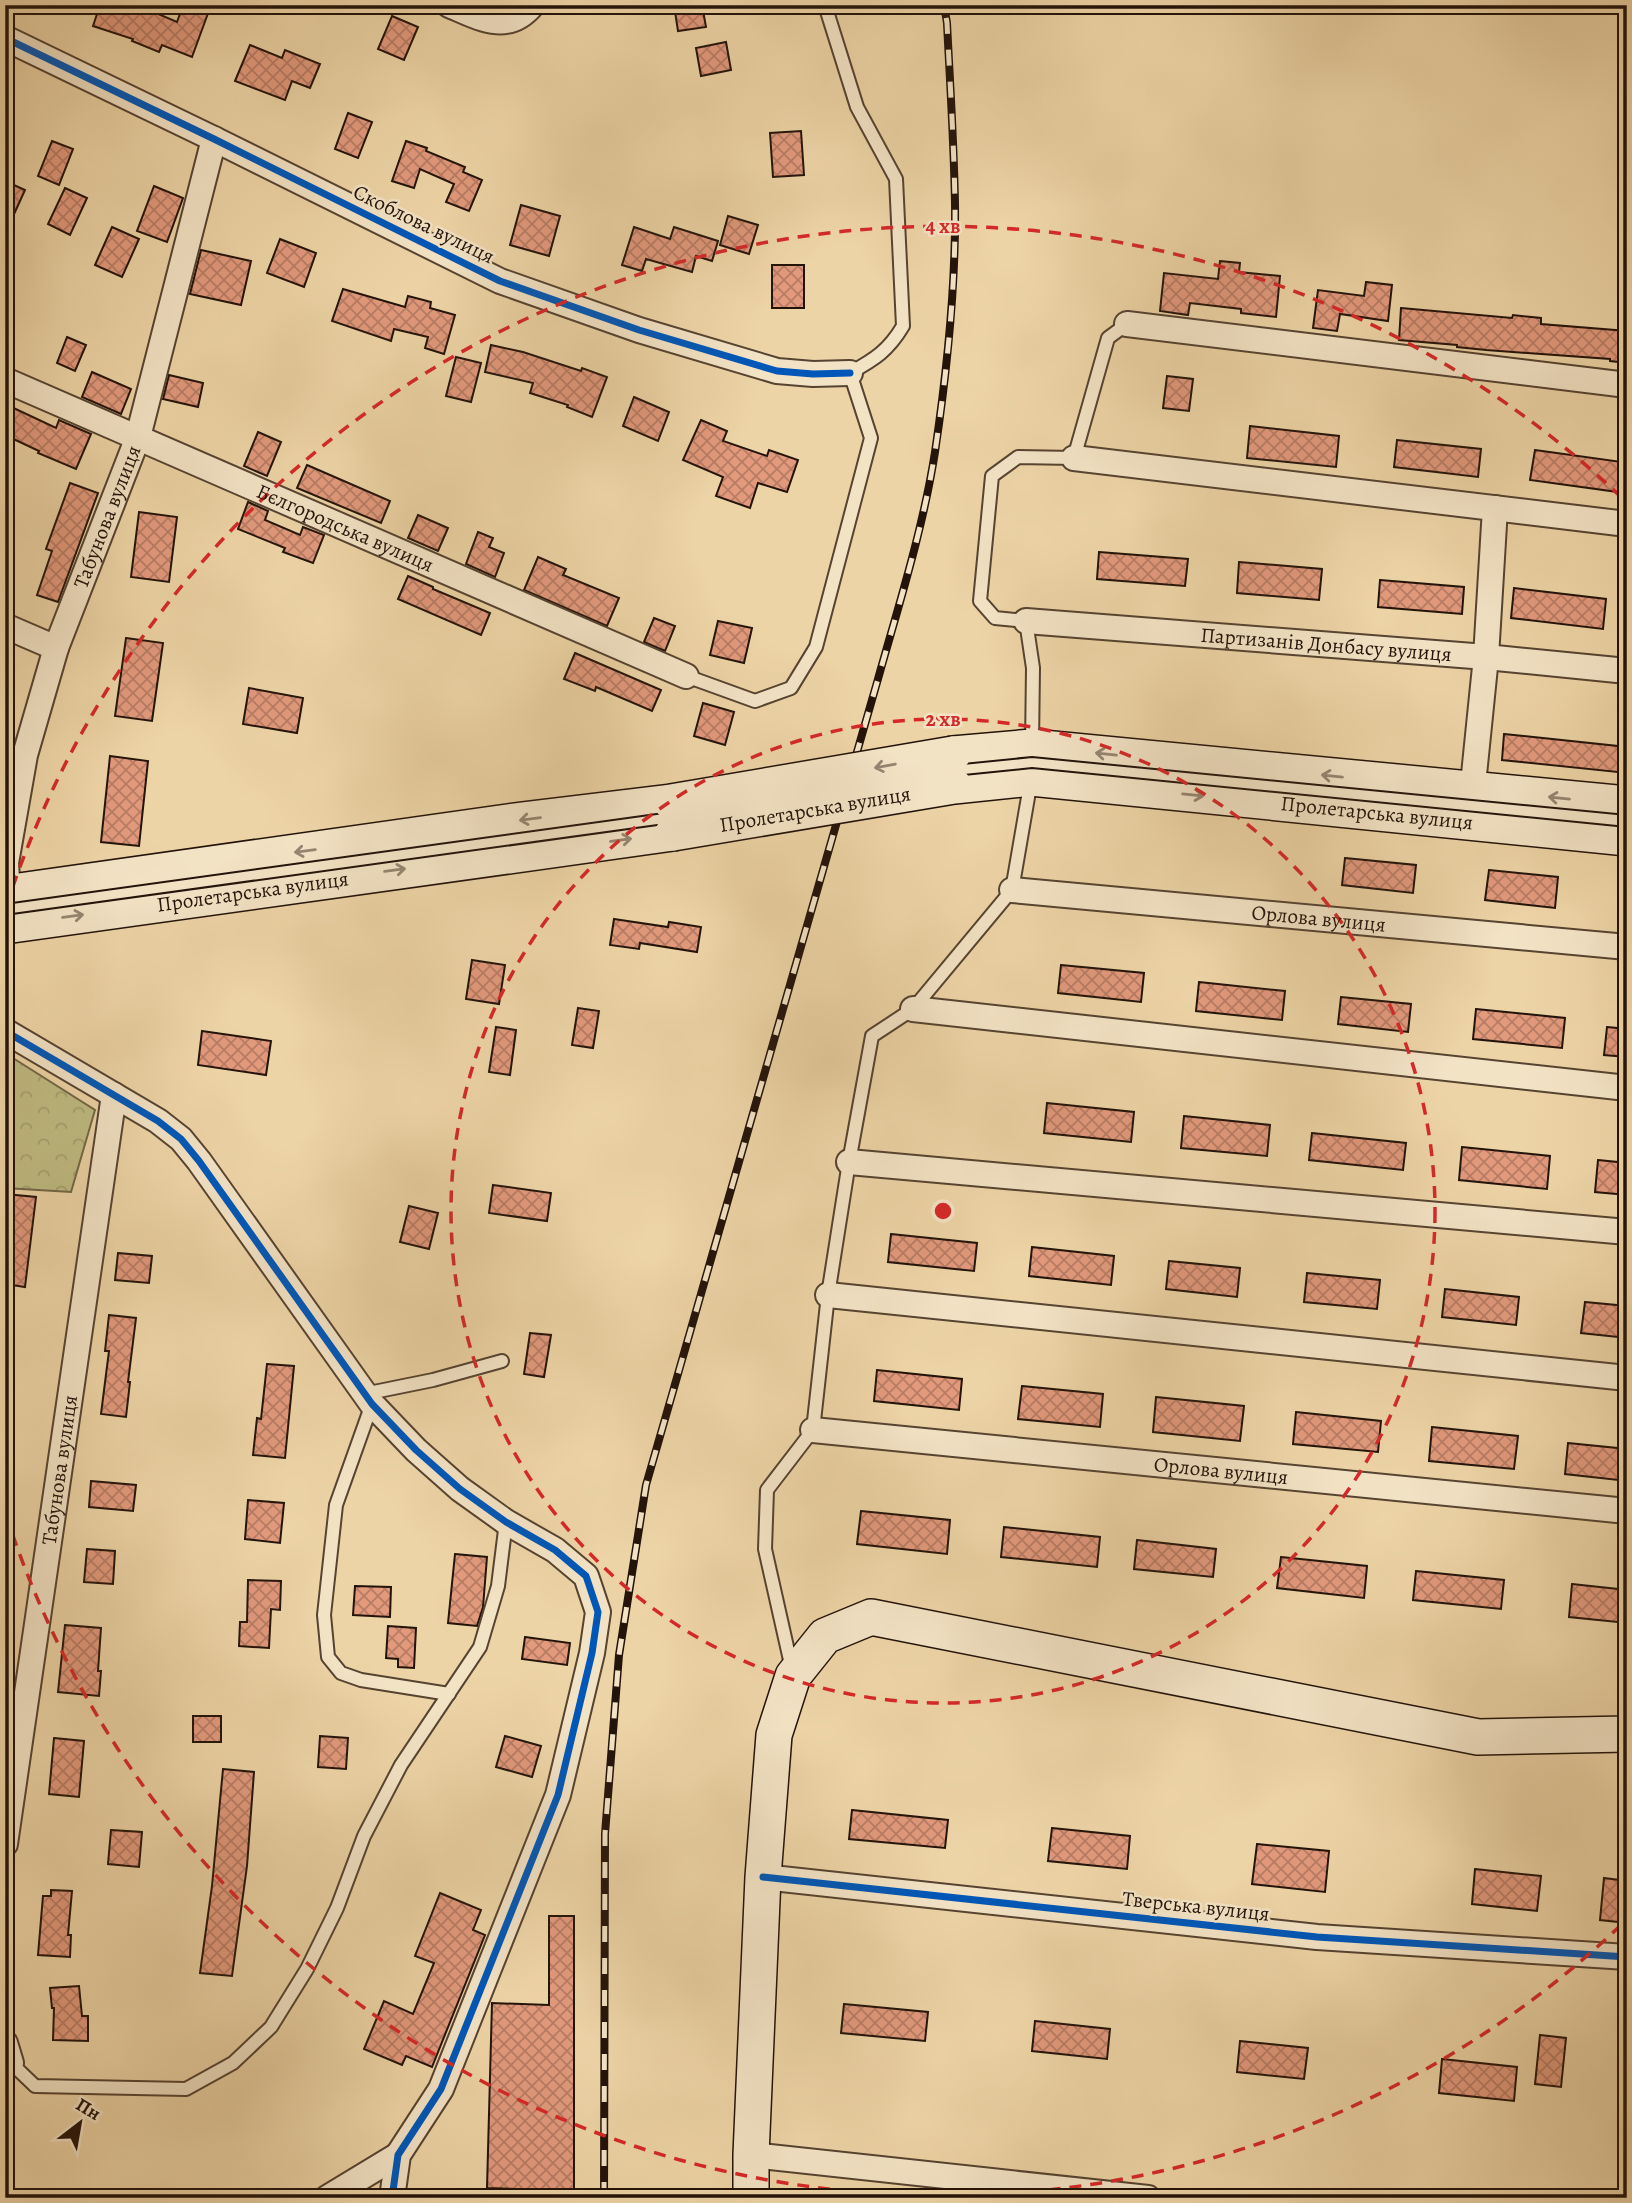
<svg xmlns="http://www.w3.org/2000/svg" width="1632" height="2203" font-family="Alegreya,serif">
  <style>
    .forest { fill: url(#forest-crowns); stroke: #716746; stroke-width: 2 }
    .building { fill: url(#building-cross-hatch); stroke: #23130a; stroke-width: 2 }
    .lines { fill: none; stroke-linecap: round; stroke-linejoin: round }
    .lane-casing { stroke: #564331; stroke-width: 16 }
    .street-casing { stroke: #564331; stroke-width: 28 }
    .secondary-casing { stroke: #23130a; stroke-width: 38 }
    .lane { stroke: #f3e3c5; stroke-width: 12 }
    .street { stroke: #f3e3c5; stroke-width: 24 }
    .secondary { stroke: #f3e3c5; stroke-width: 35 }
    .tram { stroke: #23130a; stroke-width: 2 }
    .rail-casing { stroke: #23130a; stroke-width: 8 }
    .rail { stroke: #f3e3c5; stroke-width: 5; stroke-dasharray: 16; stroke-linecap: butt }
    .secondary-bridge-casing { stroke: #23130a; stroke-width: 38; stroke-linecap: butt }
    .secondary-bridge { stroke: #f3e3c5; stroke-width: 35 }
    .cycleway-casing { stroke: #f3e3c5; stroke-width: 11 }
    .cycleway { stroke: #0057b8; stroke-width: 7 }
    .oneway { stroke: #958571 }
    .ring { fill: none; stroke: #d62828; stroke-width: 3.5; stroke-dasharray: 12 9 }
    .labels { text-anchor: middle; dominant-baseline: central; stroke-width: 5; stroke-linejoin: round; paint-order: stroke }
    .street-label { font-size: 21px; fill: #23130a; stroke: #f3e3c5 }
    .centre { fill: #d62828; stroke: #f3e3c5; stroke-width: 3.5 }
    .ring-label { font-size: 21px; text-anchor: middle; font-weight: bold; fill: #d62828; stroke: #f3e3c5; stroke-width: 5; stroke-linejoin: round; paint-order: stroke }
  </style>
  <defs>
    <pattern id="forest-crowns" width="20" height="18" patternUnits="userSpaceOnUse" patternTransform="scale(1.75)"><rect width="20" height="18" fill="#bfbb82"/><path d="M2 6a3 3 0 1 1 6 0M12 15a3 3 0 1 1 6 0" fill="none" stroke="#a4a06f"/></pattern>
    <pattern id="building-cross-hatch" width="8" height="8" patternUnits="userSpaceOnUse" patternTransform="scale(1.75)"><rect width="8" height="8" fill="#e2997c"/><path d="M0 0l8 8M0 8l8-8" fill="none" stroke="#b77c64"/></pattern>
  </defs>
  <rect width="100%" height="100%" fill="#edd4a6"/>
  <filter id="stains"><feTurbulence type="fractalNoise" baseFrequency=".00286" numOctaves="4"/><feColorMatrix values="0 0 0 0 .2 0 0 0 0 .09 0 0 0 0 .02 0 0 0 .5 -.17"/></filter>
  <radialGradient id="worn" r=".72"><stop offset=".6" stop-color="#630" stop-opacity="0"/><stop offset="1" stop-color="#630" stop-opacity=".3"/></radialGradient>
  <path class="forest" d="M5 1053 95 1110 71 1192 5 1188Z"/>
  <g class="building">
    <path d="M100 5H137L177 22 183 5H211L192 57 162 45 159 52 132 41 133 39 93 26Z"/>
    <path d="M674 5H702L706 27 678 31Z"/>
    <path d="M392 16 418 27 404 60 378 49Z"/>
    <path d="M726 42 731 70 701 76 696 48Z"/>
    <path d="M250 45 282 58 285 50 320 64 310 88 292 81 285 100 235 81Z"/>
    <path d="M348 113 372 122 358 158 335 149Z"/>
    <path d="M801 131 804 175 773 177 770 133Z"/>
    <path d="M52 141 73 149 59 185 38 176Z"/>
    <path d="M406 141 427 148 426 151 465 167 463 172 482 180 469 211 446 202 454 184 420 169 414 188 392 181Z"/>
    <path d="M5 181 25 190 5 234Z"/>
    <path d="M154 186 183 198 167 242 137 231Z"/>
    <path d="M65 188 87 198 70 235 48 224Z"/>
    <path d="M521 205 560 216 549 256 510 245Z"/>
    <path d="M728 216 758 225 749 254 720 245Z"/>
    <path d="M112 227 139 239 122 277 95 265Z"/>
    <path d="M634 227 670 239 674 227 718 241 712 261 696 256 692 272 646 259 642 271 622 265Z"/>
    <path d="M280 239 316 253 304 287 267 273Z"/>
    <path d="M201 250 251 261 241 305 190 294Z"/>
    <path d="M1220 261 1240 263 1239 272 1280 276 1276 317 1241 313V309L1190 303 1188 315 1160 311 1164 273 1218 279Z"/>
    <rect x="772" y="265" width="32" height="43"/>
    <path d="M1366 282 1392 285 1388 321 1340 314 1337 331 1313 328 1318 290 1364 296Z"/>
    <path d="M343 289 405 307 408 296 431 302 430 308 455 315 444 354 425 348 428 337 394 329 391 341 332 321Z"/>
    <path d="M1401 308 1512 318 1513 315 1541 318V324L1627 331V363L1610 361V359L1486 350 1457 347V345L1399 340Z"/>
    <path d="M67 337 86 345 75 371 57 363Z"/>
    <path d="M491 345 523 352 581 371 582 368 607 377 592 417 567 407 568 405 530 393 533 383 485 372Z"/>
    <path d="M456 357 481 363 471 402 446 396Z"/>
    <path d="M92 372 131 389 121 414 82 397Z"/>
    <path d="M169 375 203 383 198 407 163 399Z"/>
    <path d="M1167 376 1193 379 1189 411 1163 408Z"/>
    <path d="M634 397 669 412 658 441 623 426Z"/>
    <path d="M5 404 56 428 59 420 91 434 76 469 38 453 39 451 5 435Z"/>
    <path d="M701 420 727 431 723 441 767 456 769 450 798 460 787 492 758 483 750 508 716 496 723 477 683 460Z"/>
    <path d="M1250 426 1339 436 1336 467 1247 458Z"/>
    <path d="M258 432 281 442 267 476 244 466Z"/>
    <path d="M1397 440 1481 449 1478 477 1394 467Z"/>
    <path d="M1535 450 1622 462 1618 492 1530 480Z"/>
    <path d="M307 465 390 501 381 523 297 488Z"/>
    <path d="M70 483 98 493 58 602 37 595 52 551 46 549Z"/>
    <path d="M248 502 268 511 265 520 300 535 303 527 324 535 313 563 283 552 285 548 238 529Z"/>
    <path d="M139 512 177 517 169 582 131 577Z"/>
    <path d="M418 515 448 528 438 551 408 538Z"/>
    <path d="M478 532 493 538 489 547 504 553 495 577 466 564Z"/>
    <path d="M1099 552 1188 559 1185 586 1097 579Z"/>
    <path d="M538 557 566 569 563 575 619 598 607 626 524 590Z"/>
    <path d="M1239 562 1322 569 1319 600 1237 593Z"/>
    <path d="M408 576 433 587V589L490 613 481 635 398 599Z"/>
    <path d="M1380 580 1464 587 1462 614 1378 607Z"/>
    <path d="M1514 588 1606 599 1603 629 1511 618Z"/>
    <path d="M654 618 675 626 665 651 644 642Z"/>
    <path d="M718 621 752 628 744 663 710 655Z"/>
    <path d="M126 638 163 643 152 721 115 716Z"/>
    <path d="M575 653 661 690 652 711 596 687 595 691 564 679Z"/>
    <path d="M249 688 303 698 297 733 243 724Z"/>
    <path d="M703 703 734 712 725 745 694 736Z"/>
    <path d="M1504 734 1627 747V773L1502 760Z"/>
    <path d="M110 756 148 761 139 846 101 842Z"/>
    <path d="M1345 858 1416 865 1413 893 1342 885Z"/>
    <path d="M1489 870 1558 877 1555 908 1485 900Z"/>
    <path d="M614 919 668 927 669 922 701 927 697 952 640 943 639 949 610 945Z"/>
    <path d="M472 960 505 965 499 1004 466 999Z"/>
    <path d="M1061 965 1144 973 1141 1002 1058 993Z"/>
    <path d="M1199 982 1285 991 1282 1020 1196 1011Z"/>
    <path d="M1341 997 1411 1004 1408 1032 1338 1024Z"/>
    <path d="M578 1008 599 1011 593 1048 572 1045Z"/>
    <path d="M1476 1009 1565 1018 1562 1048 1473 1039Z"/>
    <path d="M496 1027 516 1030 510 1075 489 1072Z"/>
    <path d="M1607 1027 1627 1029V1057L1604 1055Z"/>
    <path d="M202 1031 271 1041 266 1075 198 1065Z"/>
    <path d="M1047 1103 1134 1112 1131 1142 1044 1133Z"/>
    <path d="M1184 1116 1270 1125 1267 1156 1181 1148Z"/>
    <path d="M1312 1133 1406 1143 1403 1170 1309 1160Z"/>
    <path d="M1462 1147 1550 1156 1547 1189 1459 1180Z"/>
    <path d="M1598 1160 1627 1163V1195L1595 1192Z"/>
    <path d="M493 1185 551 1193 547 1221 489 1213Z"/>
    <path d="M5 1194 36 1197 25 1287 5 1284Z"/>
    <path d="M409 1206 438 1213 429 1249 400 1242Z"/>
    <path d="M891 1234 977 1243 974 1271 888 1262Z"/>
    <path d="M1032 1247 1114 1256 1111 1285 1029 1276Z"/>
    <path d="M118 1253 152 1256 149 1283 115 1280Z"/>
    <path d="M1169 1261 1240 1268 1237 1297 1166 1289Z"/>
    <path d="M1307 1273 1380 1280 1377 1309 1304 1302Z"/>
    <path d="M1445 1289 1519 1297 1516 1325 1442 1317Z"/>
    <path d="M1585 1302 1627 1306V1338L1581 1333Z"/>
    <path d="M109 1315 136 1318 128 1382H130L126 1417 101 1414 109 1351H105Z"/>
    <path d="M530 1333 551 1335 544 1377 524 1374Z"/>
    <path d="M267 1364 294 1366 285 1458 253 1455 257 1418 261 1419Z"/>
    <path d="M877 1370 962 1379 959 1410 874 1401Z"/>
    <path d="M1022 1386 1103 1394 1100 1427 1018 1419Z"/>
    <path d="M1156 1397 1244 1406 1240 1441 1153 1432Z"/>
    <path d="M1296 1412 1381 1421 1378 1452 1293 1444Z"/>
    <path d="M1432 1427 1518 1436 1514 1469 1429 1461Z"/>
    <path d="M1568 1443 1627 1449V1481L1565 1474Z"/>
    <path d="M91 1481 136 1485 133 1511 89 1507Z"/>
    <path d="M248 1500 284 1503 280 1543 245 1539Z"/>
    <path d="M861 1511 950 1520 947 1554 857 1544Z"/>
    <path d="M1004 1527 1100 1537 1097 1567 1001 1557Z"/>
    <path d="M1137 1540 1216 1549 1213 1577 1134 1569Z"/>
    <path d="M87 1549 115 1551 113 1584 84 1582Z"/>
    <path d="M455 1554 487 1557 483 1607 477 1626 448 1623Z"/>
    <path d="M1281 1557 1367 1566 1364 1598 1277 1588Z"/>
    <path d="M1416 1571 1504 1580 1501 1609 1413 1600Z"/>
    <path d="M248 1580 281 1581 280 1610 271 1609 269 1648 239 1646 240 1622H247Z"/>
    <path d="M1572 1584 1627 1590V1623L1569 1617Z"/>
    <path d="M355 1586 391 1587 390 1617 353 1615Z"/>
    <path d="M65 1625 101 1628 98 1671H101L99 1696 58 1692Z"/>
    <path d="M388 1626 416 1628 414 1668 398 1667V1659L386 1658Z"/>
    <path d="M525 1637 570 1643 567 1665 522 1659Z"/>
    <rect x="193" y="1716" width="28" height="26"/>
    <path d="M320 1736 348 1738 346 1769 318 1767Z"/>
    <path d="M505 1736 541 1746 532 1777 496 1767Z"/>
    <path d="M54 1738 84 1741 79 1797 49 1794Z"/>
    <path d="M223 1769 254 1772 247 1866 232 1976 200 1973 212 1886Z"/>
    <path d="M852 1810 948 1820 945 1848 849 1839Z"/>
    <path d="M1052 1828 1130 1836 1127 1869 1048 1861Z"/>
    <path d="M111 1830 142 1832 139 1867 108 1864Z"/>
    <path d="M1257 1844 1329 1851 1325 1892 1252 1884Z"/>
    <path d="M1475 1869 1541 1876 1537 1911 1472 1904Z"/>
    <path d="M1604 1878 1627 1881V1923L1600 1920Z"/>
    <path d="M51 1890 72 1891 68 1935H71L70 1957 38 1955 43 1896H51Z"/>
    <path d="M440 1893 481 1910 473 1930 485 1935 432 2067 406 2056 402 2065 364 2049 384 2001 413 2014 434 1963 415 1956Z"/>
    <path d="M549 1916H574V2193H548V2190L487 2188 492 2003 549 2005Z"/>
    <path d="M79 1986 82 2016H88V2041L53 2040 54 2008H52L50 1988Z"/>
    <path d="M844 2004 928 2012 925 2041 841 2033Z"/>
    <path d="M1035 2021 1110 2029 1107 2059 1032 2051Z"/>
    <path d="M1540 2035 1566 2038 1561 2087 1535 2084Z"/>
    <path d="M1240 2041 1308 2048 1304 2079 1237 2072Z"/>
    <path d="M1442 2059 1517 2067 1514 2101 1439 2093Z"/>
  </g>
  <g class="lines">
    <defs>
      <g id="lane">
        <path d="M686 676 755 701 791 688 816 647 871 438 850 373C875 359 888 351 903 326L896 179 857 107 825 5"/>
        <path d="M1032 745 1033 668 1026 621 995 618 980 601 992 476 1018 457 1074 458 1108 338 1127 324"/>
        <path d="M364 1394 433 1380 502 1361"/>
        <path d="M372 1404 336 1505 324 1615 328 1657 341 1673 361 1680 449 1694"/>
        <path d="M792 1669 765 1549 767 1490 813 1430 828 1295 849 1162 872 1036 913 1009 1012 890 1031 780"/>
        <path d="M11 2063 35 2086 186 2089 233 2063 271 2027 307 1969 337 1908 364 1836 401 1765 480 1647 498 1586 506 1522"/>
      </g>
      <g id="street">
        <path d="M449 5C478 17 507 35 532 5"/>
        <path d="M5 38 214 139 500 281 639 330 777 371 813 374 850 373"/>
        <path d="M1127 324 1627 385"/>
        <path id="s1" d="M5 380 686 676"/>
        <path d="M1074 458 1627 524"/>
        <path id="s2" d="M1026 621 1486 657 1627 671"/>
        <path d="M5 626 56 648"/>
        <path d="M1471 804 1486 657 1495 508"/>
        <path id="s3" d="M1012 890 1627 947"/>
        <path id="s4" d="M8 893 6 863 25 755 56 648 138 437 214 139"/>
        <path d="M913 1009 1627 1088"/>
        <path d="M5 1031 158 1121 181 1139 199 1161 372 1404 416 1450 460 1489 506 1522 555 1550 586 1576 598 1612 592 1653 558 1795 441 2089 398 2155 392 2198"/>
        <path d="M849 1162 1627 1232"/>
        <path d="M828 1295 1627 1378"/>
        <path id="s5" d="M813 1430 1627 1511"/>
        <path id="s6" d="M5 1844 114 1095"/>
        <path d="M763 1877 1317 1937 1627 1957"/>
        <path d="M5 2043 11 2063"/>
        <path d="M751 2155 1148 2198"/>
        <path d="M327 2198 398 2155"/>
      </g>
      <g id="secondary">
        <path d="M953 754 1032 747 1627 804"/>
        <path id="s7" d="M954 786 1031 778 1627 838"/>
        <path d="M5 893 522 820 671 802"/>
        <path id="s8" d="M5 926 673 833"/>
        <path d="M751 2198V2155L763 1877 774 1735 793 1676 825 1636 871 1617 1478 1737 1627 1734"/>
      </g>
    </defs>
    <use href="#lane" class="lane-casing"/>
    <use href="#street" class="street-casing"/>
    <use href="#secondary" class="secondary-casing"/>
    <use href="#lane" class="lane"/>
    <use href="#street" class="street"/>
    <use href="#secondary" class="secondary"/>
    <g class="tram">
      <path d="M5 904 671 812 953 765 1032 757 1627 815"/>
      <path d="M5 915 672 823 954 776 1032 768 1627 827"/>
    </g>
    <defs>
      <path id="rail" d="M604 2198 605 1834 619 1655 646 1485 878 679C899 604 923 529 935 452 947 371 956 286 955 204 954 144 950 83 947 23L944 5"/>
    </defs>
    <use href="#rail" class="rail-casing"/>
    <use href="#rail" class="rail"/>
    <defs>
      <g id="secondary-bridge">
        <path d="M671 802 953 754"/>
        <path id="s9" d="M673 833 954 786"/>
      </g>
    </defs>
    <use href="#secondary-bridge" class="secondary-bridge-casing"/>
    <use href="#secondary-bridge" class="secondary-bridge"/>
    <defs>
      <g id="cycleway">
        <path d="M5 38 214 139 500 281 639 330 777 371 813 374 850 373"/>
        <path d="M5 1031 158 1121 181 1139 199 1161 372 1404 416 1450 460 1489 506 1522 555 1550 586 1576 598 1612 592 1653 558 1795 441 2089 398 2155 392 2198"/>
        <path d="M763 1877 1317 1937 1627 1957"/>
      </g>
    </defs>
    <use href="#cycleway" class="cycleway-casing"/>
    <use href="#cycleway" class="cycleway"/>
  </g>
  <defs><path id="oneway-shaft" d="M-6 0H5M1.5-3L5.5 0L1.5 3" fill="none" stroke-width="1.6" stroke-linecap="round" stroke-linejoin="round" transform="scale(1.75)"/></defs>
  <g class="oneway">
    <use href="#oneway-shaft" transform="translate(1106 754) rotate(-174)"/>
    <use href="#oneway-shaft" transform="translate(885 766) rotate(170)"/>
    <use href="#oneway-shaft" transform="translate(1332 776) rotate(-174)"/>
    <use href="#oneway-shaft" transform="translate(1193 795) rotate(6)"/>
    <use href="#oneway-shaft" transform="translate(1559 798) rotate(-174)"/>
    <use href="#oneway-shaft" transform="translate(530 819) rotate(173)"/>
    <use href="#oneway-shaft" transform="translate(621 840) rotate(-8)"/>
    <use href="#oneway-shaft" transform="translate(305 851) rotate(172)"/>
    <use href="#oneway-shaft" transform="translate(395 870) rotate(-8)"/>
    <use href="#oneway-shaft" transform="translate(73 916) rotate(-8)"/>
  </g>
  <g class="ring">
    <circle cx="943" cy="1211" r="492"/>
    <path d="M1621 1925A985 985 0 0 1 6 1515M6 907A985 985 0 0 1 1621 497"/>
  </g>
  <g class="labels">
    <g class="street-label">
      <text transform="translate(424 224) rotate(26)">Скоблова вулиця</text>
      <text stroke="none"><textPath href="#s4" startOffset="392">Табунова вулиця</textPath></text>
      <text stroke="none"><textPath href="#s1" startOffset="371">Бєлгородська вулиця</textPath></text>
      <text stroke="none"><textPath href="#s2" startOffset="301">Партизанів Донбасу вулиця</textPath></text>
      <text stroke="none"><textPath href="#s9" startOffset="144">Пролетарська вулиця</textPath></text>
      <text stroke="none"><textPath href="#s7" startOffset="425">Пролетарська вулиця</textPath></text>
      <text stroke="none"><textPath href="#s8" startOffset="250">Пролетарська вулиця</textPath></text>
      <text stroke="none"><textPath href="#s3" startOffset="308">Орлова вулиця</textPath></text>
      <text stroke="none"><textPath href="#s6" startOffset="378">Табунова вулиця</textPath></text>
      <text stroke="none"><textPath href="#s5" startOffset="410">Орлова вулиця</textPath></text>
      <text transform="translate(1196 1906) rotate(6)">Тверська вулиця</text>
    </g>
  </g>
  <circle cx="943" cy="1211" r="10" class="centre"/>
  <g class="ring-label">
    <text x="943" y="233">4 хв</text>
    <text x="943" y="726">2 хв</text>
  </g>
  <rect width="1632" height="2203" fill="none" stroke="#edd4a6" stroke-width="28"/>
  <rect x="7" y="7" width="1618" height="2189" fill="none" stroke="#23130a" stroke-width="3.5"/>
  <rect x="14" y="14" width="1604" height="2175" fill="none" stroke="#23130a" stroke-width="2"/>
  <g transform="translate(80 2123) rotate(31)" stroke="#f3e3c5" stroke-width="5" paint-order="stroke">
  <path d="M0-5L12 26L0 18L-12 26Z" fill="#23130a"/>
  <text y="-10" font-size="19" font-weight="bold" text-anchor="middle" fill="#23130a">Пн</text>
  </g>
  <rect width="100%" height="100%" filter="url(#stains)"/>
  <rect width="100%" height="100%" fill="url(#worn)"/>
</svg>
